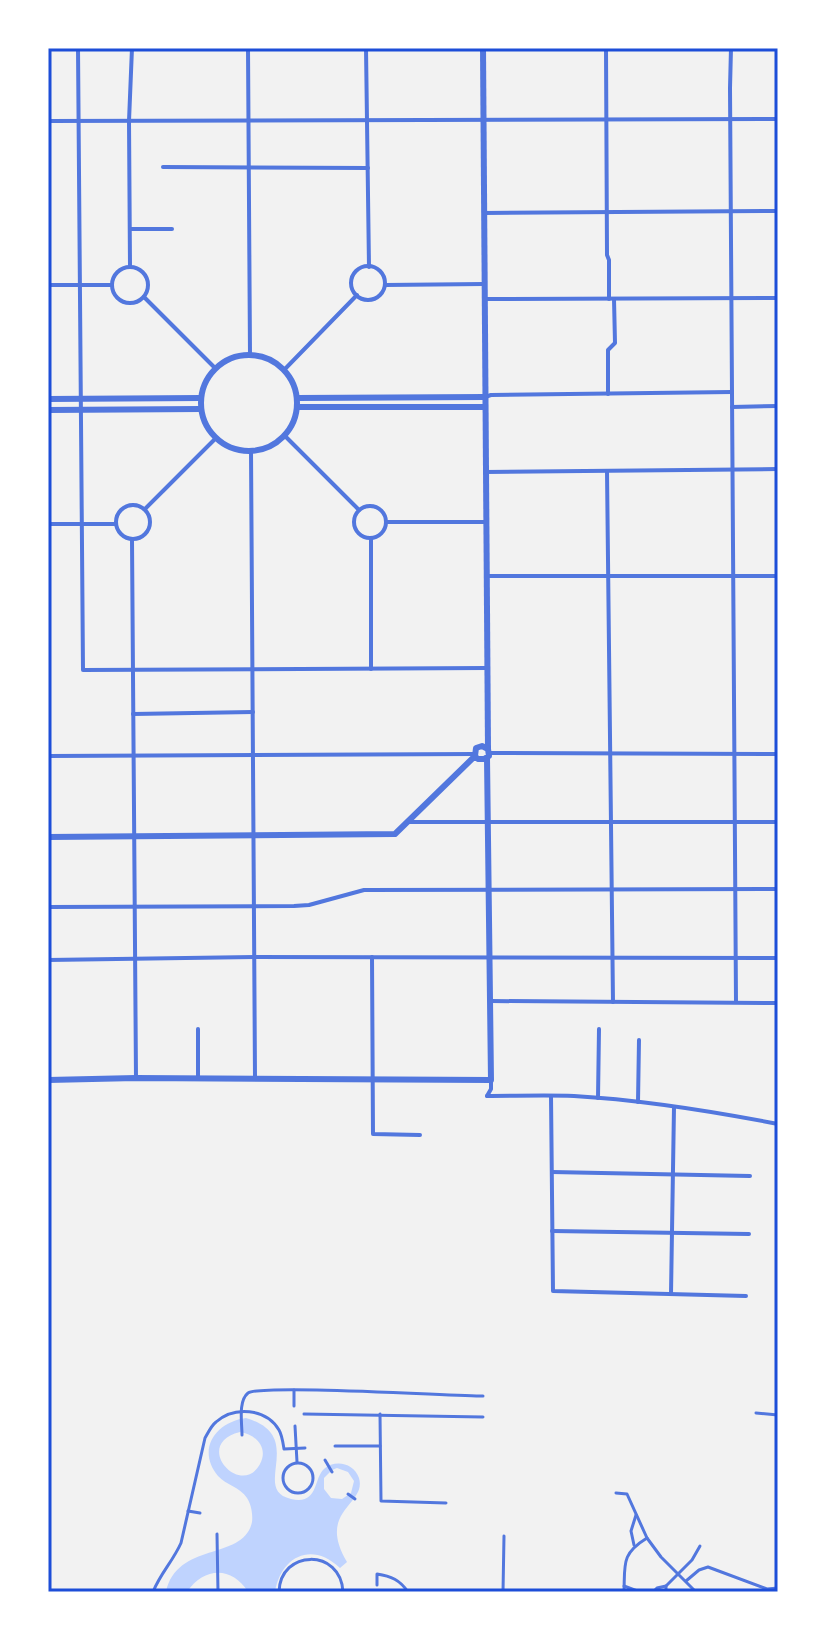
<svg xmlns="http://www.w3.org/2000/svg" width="826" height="1640" font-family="Figtree,sans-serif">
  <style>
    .water { fill: #bfd3fe; fill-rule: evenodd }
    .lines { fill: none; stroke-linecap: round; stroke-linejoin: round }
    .pedestrian { stroke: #5277de; stroke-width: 3 }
    .minor { stroke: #5277de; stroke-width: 4 }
    .tertiary { stroke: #5277de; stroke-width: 6 }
    .neatline { fill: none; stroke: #1d4ed8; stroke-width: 3 }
  </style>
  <rect width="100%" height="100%" fill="#f2f2f2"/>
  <path class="water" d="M246 1418C308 1436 250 1490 291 1499 319 1505 313 1479 324 1469 335 1459 354 1463 359 1478 367 1505 316 1510 347 1562L340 1568C312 1541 281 1556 275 1592H248C232 1566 204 1567 187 1592H166C177 1541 244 1561 252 1522 253 1514 251 1504 247 1498 240 1487 226 1485 218 1476 196 1449 216 1422 246 1418ZM240 1432C255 1434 269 1447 260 1464 241 1499 191 1444 240 1432ZM337 1468 348 1472 354 1481 351 1493 342 1499 331 1498 324 1489V1478L332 1470Z"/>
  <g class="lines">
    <g class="pedestrian">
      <path d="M294 1406V1390"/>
      <path d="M756 1413 778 1415"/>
      <path d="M304 1414 483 1417"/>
      <path d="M380 1414 381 1501 446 1503"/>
      <path d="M295 1426 297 1462"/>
      <path d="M242 1435C242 1423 238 1401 248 1393 262 1384 452 1396 483 1396"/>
      <path d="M335 1446H380"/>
      <path d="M325 1460 332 1472"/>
      <circle cx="298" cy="1478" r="15"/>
      <path d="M616 1493 627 1494 647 1538 661 1557 696 1592"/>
      <path d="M348 1494 355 1499"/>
      <path d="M188 1511 200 1513"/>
      <path d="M217 1534 218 1592"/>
      <path d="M634 1545 631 1531 636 1515"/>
      <path d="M686 1581 699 1570 708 1567 767 1589 778 1588"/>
      <path d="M377 1585V1574C391 1576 400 1580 408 1592"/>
      <path d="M624 1586 640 1592"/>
      <path d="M153 1592C160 1574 173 1561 181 1543L205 1438C208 1433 211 1426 216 1422 234 1406 266 1408 279 1430 282 1435 283 1443 284 1449L305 1448"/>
      <path d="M279 1592C280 1549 341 1548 343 1592"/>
      <path d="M503 1592 504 1536"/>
      <path d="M624 1592C625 1564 621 1554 647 1538"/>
      <path d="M653 1592 657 1588 666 1586"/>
      <path d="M666 1592V1586L692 1560 700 1546"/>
    </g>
    <g class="minor">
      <path d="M78 48 83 670 487 668"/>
      <path d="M248 48 250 355"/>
      <path d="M366 48 369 267"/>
      <path d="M606 48 607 255 609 260V299"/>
      <path d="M731 48 730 88 736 1002"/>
      <path d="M48 121 778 119"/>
      <path d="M163 167 368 168"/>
      <path d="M484 213 778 211"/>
      <path d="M130 229H172"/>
      <path d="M130 266 129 121 132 48"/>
      <circle cx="368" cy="283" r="17"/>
      <circle cx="130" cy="285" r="18"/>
      <path d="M48 285H112"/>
      <path d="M385 285 484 284"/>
      <path d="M144 297 215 368"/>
      <path d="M484 299 778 298"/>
      <path d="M284 370 357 295"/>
      <path d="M608 394V350L615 343 614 299"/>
      <path d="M485 397 491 395 732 392"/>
      <path d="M732 407 778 406"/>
      <path d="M285 436 359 510"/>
      <path d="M251 450 255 1078"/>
      <path d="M607 471 613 1002"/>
      <path d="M485 472 778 469"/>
      <circle cx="133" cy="522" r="17"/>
      <circle cx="370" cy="522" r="16"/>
      <path d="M145 509 216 438"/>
      <path d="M386 522H486"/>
      <path d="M48 524H115"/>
      <path d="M132 540 136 1078"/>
      <path d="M486 576H778"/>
      <path d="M371 669V538"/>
      <path d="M133 714 253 712"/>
      <path d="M489 753 778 754"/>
      <path d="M48 756 475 754"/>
      <path d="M407 822H778"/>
      <path d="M48 907 294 906 309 905 364 890 778 889"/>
      <path d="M372 957 373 1134 420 1135"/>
      <path d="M48 960 254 957 778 958"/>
      <path d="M491 1001 778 1003"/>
      <path d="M198 1029V1078"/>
      <path d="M487 1096C516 1096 545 1095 574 1096 642 1100 711 1111 778 1124"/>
      <path d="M487 1096 491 1089V1080"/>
      <path d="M551 1096 553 1291 746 1296"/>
      <path d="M598 1098 599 1029"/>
      <path d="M638 1102 639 1040"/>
      <path d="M552 1172 750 1176"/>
      <path d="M552 1231 749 1234"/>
      <path d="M671 1294 674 1107"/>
    </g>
    <g class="tertiary">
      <path d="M483 48 488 749"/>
      <circle cx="249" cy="403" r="48"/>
      <path d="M297 398 485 397"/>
      <path d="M48 399 201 398"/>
      <path d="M297 407H485"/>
      <path d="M48 410 201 409"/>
      <path d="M48 837 395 834 475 756 476 748 482 746 488 749 489 756 484 759H478L475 756"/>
      <path d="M48 1080 136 1078 491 1080 487 758"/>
    </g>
  </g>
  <rect width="826" height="1640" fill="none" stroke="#ffffff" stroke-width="100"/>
  <rect x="50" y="50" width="726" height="1540" class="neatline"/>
</svg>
